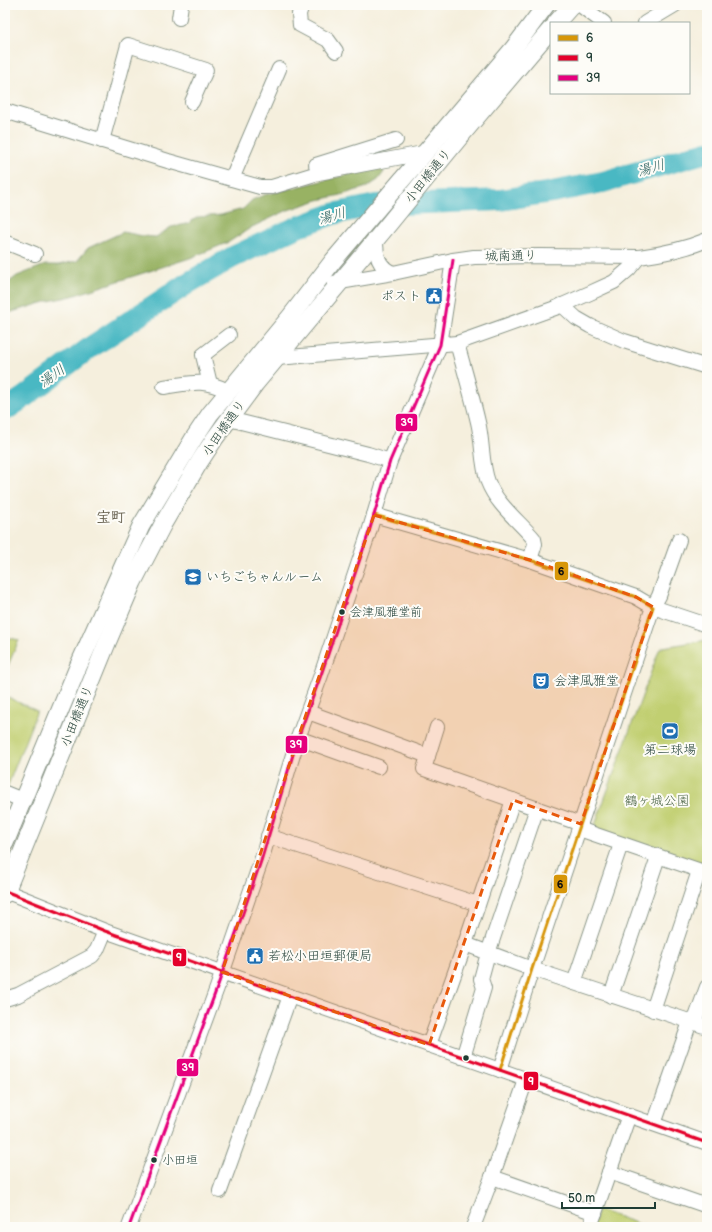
<svg xmlns="http://www.w3.org/2000/svg" width="712" height="1232" font-family="'Balsamiq Sans','Klee One',sans-serif">
  <style>
    .green { fill: #c1cf71; stroke: #708652 }
    .forest { fill: #98b263; stroke: #5c784c }
    .lines { fill: none; stroke-linecap: round; stroke-linejoin: round }
    .river { stroke: #4ab8c3; stroke-width: 22 }
    .minor-casing { stroke: #8a9688; stroke-width: 16 }
    .major-casing { stroke: #8a9688; stroke-width: 19 }
    .minor { stroke: #fff; stroke-width: 14 }
    .major { stroke: #fff; stroke-width: 17 }
    .bus-1-casing { stroke: #fdfcf7; stroke-width: 6 }
    .bus-2-casing { stroke: #fdfcf7; stroke-width: 6 }
    .bus-3-casing { stroke: #fdfcf7; stroke-width: 6 }
    .bus-1 { stroke: #d79608; stroke-width: 3 }
    .bus-2 { stroke: #e4002b; stroke-width: 3 }
    .bus-3 { stroke: #e5007d; stroke-width: 3 }
    .marked { fill: #e8590c; fill-opacity: 0.2; stroke: #e8590c; stroke-width: 3; stroke-dasharray: 8 5; stroke-linejoin: round }
    .bus-dot { fill: #1f3d34; stroke: #fdfcf7; stroke-width: 1.5 }
    .labels { text-anchor: middle; dominant-baseline: central; stroke-width: 4; stroke-linejoin: round; paint-order: stroke }
    .bus-label { font-size: 12px; fill: #1f3d34; stroke: #fdfcf7; text-anchor: start }
    .street-label { font-size: 13px; fill: #1f3d34; stroke: #fdfcf7 }
    .poi-label { font-size: 13px; fill: #1f3d34; stroke: #fdfcf7; text-anchor: start }
    .park-label { font-size: 13px; fill: #486243; stroke: #fdfcf7 }
    .water-label { font-size: 14px; font-style: italic; fill: #2c625f; stroke: #fdfcf7 }
    .quarter-label { font-size: 15px; font-weight: bold; fill: #696352; stroke: #fdfcf7 }
    .line-badge { stroke: #fdfcf7; stroke-width: 1.5 }
    .badge-label { font-size: 11px; text-anchor: middle; font-weight: bold; fill: #fff }
    .pale-badge-label { font-size: 11px; text-anchor: middle; font-weight: bold; fill: #111 }
  </style>
  <rect width="100%" height="100%" fill="#fdfcf7"/>
  <filter id="ink" filterUnits="userSpaceOnUse"><feTurbulence type="fractalNoise" baseFrequency=".025" numOctaves="2"/><feDisplacementMap in="SourceGraphic" scale="8" xChannelSelector="R" yChannelSelector="G"/><feConvolveMatrix kernelMatrix="1 2 1 2 8 2 1 2 1" color-interpolation-filters="sRGB"/></filter>
  <filter id="wash" filterUnits="userSpaceOnUse"><feTurbulence type="fractalNoise" baseFrequency=".012" numOctaves="4" result="noise"/><feDisplacementMap in="SourceGraphic" scale="16" xChannelSelector="R" yChannelSelector="G"/><feGaussianBlur stdDeviation="0.9" result="paint"/><feColorMatrix in="noise" values="0 0 0 0 0 0 0 0 0 0 0 0 0 0 0 0 0 1.4 0 .05"/><feComposite in="paint" operator="in"/></filter>
  <g filter="url(#wash)">
    <rect width="100%" height="100%" fill="#f5efdd"/>
    <g class="green">
      <path d="M551 14 555 17 347 263 342 265 341 263Z"/>
      <path d="M105 618 88 672 55 745 6 862H5Z"/>
      <path d="M5 637 19 640 5 672Z"/>
      <path d="M707 640V871L598 833 595 825 659 650 663 647Z"/>
      <path d="M5 696 37 711 6 790 5 789Z"/>
      <path d="M598 1210 648 1227H592Z"/>
    </g>
    <path class="forest" d="M379 167 384 172 378 180 367 187 341 195 318 200 288 210 252 227 229 242 190 258 72 296 49 301 5 314V285L17 276 45 265H58L77 261 88 248 123 232 143 236 156 237 171 227 187 224 198 217 221 215 243 209 252 200 264 195Z"/>
    <g class="lines">
      <path class="river" d="M5 410 23 398 91 347 188 283 233 257 295 228 333 214 376 205 500 200 552 192 603 182 707 152"/>
    </g>
  </g>
  <g filter="url(#ink)">
    <g class="lines">
      <defs>
        <g id="minor">
          <path d="M302 5 299 14 300 25 328 40 336 51"/>
          <path d="M580 5 604 23"/>
          <path d="M179 18 181 5"/>
          <path d="M645 23 675 5"/>
          <path d="M5 111 168 161 260 187H272L318 173 423 153"/>
          <path d="M102 141 128 45 206 70 192 102"/>
          <path d="M316 165 396 140"/>
          <path d="M232 179 279 69"/>
          <path d="M376 240C376 255 378 267 393 273"/>
          <path d="M5 242 35 254"/>
          <path d="M334 283 393 273 453 260 474 257 540 256 639 257C662 254 685 249 707 240"/>
          <path d="M562 305 576 318 590 326 624 341 707 367"/>
          <path d="M457 343C464 369 472 396 478 422 483 442 481 463 488 482 497 505 519 521 534 539L535 544 530 560"/>
          <path d="M277 358 457 343 558 307 590 293 614 282 629 269 639 257"/>
          <path d="M210 384 203 355 229 335"/>
          <path d="M164 387C191 383 202 378 228 391"/>
          <path d="M229 419 368 454 390 461"/>
          <path d="M374 515 530 560 636 597 653 607 532 969 500 1070"/>
          <path d="M679 540 659 596 653 607 707 625"/>
          <path d="M308 712 428 756"/>
          <path d="M437 727 424 769 581 824"/>
          <path d="M298 738 379 767"/>
          <path d="M5 793 22 800"/>
          <path d="M579 829 707 873"/>
          <path d="M268 836 478 904"/>
          <path d="M5 891 105 931 707 1143"/>
          <path d="M465 944 532 969 707 1027"/>
          <path d="M574 983 621 844"/>
          <path d="M611 996 658 857"/>
          <path d="M5 999 18 995 92 956 97 950 105 931"/>
          <path d="M653 1010 699 871"/>
          <path d="M694 1023 707 987"/>
          <path d="M429 1045 465 944 513 800"/>
          <path d="M462 1057 465 1051 484 988 481 979 488 953 537 808"/>
          <path d="M654 1124 690 1022"/>
          <path d="M609 1172 707 1206"/>
          <path d="M492 1177 595 1213"/>
          <path d="M220 1191 290 996"/>
          <path d="M129 1227 217 988 261 861 298 738 321 675 369 532 390 461 440 345 453 260"/>
          <path d="M473 1227 492 1177 526 1080"/>
          <path d="M590 1227 629 1115"/>
        </g>
        <g id="major">
          <path d="M556 23 572 5"/>
          <path d="M5 843 78 667 141 526 194 438 210 414 290 317 333 261 513 49 546 5"/>
          <path d="M5 894 107 643 133 582 163 524 200 461 215 438 255 384 383 231 463 133 551 29"/>
        </g>
      </defs>
      <use href="#minor" class="minor-casing"/>
      <use href="#major" class="major-casing"/>
      <use href="#minor" class="minor"/>
      <use href="#major" class="major"/>
      <defs>
        <path id="bus-1" d="M374 515 530 560 636 597 653 607 532 969 500 1070"/>
        <path id="bus-2" d="M5 891 105 931 707 1143"/>
        <path id="bus-3" d="M129 1227 217 988 261 861 298 738 321 675 369 532 390 461 440 345 453 260"/>
      </defs>
      <use href="#bus-1" class="bus-1-casing"/>
      <use href="#bus-2" class="bus-2-casing"/>
      <use href="#bus-3" class="bus-3-casing"/>
      <use href="#bus-1" class="bus-1"/>
      <use href="#bus-2" class="bus-2"/>
      <use href="#bus-3" class="bus-3"/>
    </g>
  </g>
  <path class="marked" d="M374 515 530 560 636 597 653 607 581 824 513 800 429 1045 222 972 298 738Z"/>
  <defs>
    <symbol id="civic-square" viewBox="-11 -11 22 22"><rect x="-9" y="-9" width="18" height="18" rx="4" fill="#1f6fb2" stroke="#fdfcf7"/><path d="M-.6-6.5H3V-4.5H.6V-3L4-1V1h2V6H-6V1h2V-1L-.6-3ZM-1.2 2.5V6h2.4V2.5Z" fill="#fff"/></symbol>
    <symbol id="school-square" viewBox="-11 -11 22 22"><rect x="-9" y="-9" width="18" height="18" rx="4" fill="#1f6fb2" stroke="#fdfcf7"/><path d="M0-5L7-2L0 1L-7-2ZM-4 1L0 2.5L4 1V4Q0 6-4 4Z" fill="#fff"/></symbol>
    <symbol id="theatre-square" viewBox="-11 -11 22 22"><rect x="-9" y="-9" width="18" height="18" rx="4" fill="#1f6fb2" stroke="#fdfcf7"/><path d="M-5-5.5Q0-4 5-5.5V0Q5 5 0 6Q-5 5-5 0ZM-3.3-2.5H-1v1.5H-3.3ZM1-2.5H3.3v1.5H1ZM-2.8 1Q0 5.5 2.8 1Z" fill="#fff"/></symbol>
    <symbol id="stadium-square" viewBox="-11 -11 22 22"><rect x="-9" y="-9" width="18" height="18" rx="4" fill="#1f6fb2" stroke="#fdfcf7"/><path d="M0-5a6.5 5 0 1 0 0 10a6.5 5 0 1 0 0-10ZM-3.5-1.8h7v3.6h-7Z" fill="#fff"/></symbol>
  </defs>
  <g fill-rule="evenodd">
    <use href="#civic-square" x="424" y="286" width="20" height="20"/>
    <use href="#school-square" x="183" y="567" width="20" height="20"/>
    <use href="#theatre-square" x="531" y="671" width="20" height="20"/>
    <use href="#stadium-square" x="660" y="721" width="20" height="20"/>
    <use href="#civic-square" x="245" y="946" width="20" height="20"/>
  </g>
  <g class="bus-dot">
    <circle cx="342" cy="612" r="3.5"/>
    <circle cx="466" cy="1058" r="3.5"/>
    <circle cx="154" cy="1160" r="3.5"/>
  </g>
  <g class="labels">
    <g class="bus-label">
      <text x="350" y="612">会津風雅堂前</text>
      <text x="162" y="1160">小田垣</text>
    </g>
    <g class="street-label">
      <text transform="translate(428 176) rotate(-51)">小田橋通り</text>
      <text transform="translate(511 256) rotate(-1)">城南通り</text>
      <text transform="translate(224 428) rotate(-55)">小田橋通り</text>
      <text transform="translate(77 716) rotate(-68)">小田橋通り</text>
    </g>
    <g class="poi-label">
      <text x="421" y="296" text-anchor="end">ポスト</text>
      <text x="206" y="577">いちごちゃんルーム</text>
      <text x="554" y="681">会津風雅堂</text>
      <text x="670" y="750" text-anchor="middle">第二球場</text>
      <text x="268" y="956">若松小田垣郵便局</text>
    </g>
    <g class="park-label">
      <text x="657" y="801">鶴ヶ城公園</text>
    </g>
    <g class="water-label">
      <text transform="translate(651 168) rotate(-16)">湯川</text>
      <text transform="translate(332 216) rotate(-16)">湯川</text>
      <text transform="translate(52 376) rotate(-36)">湯川</text>
    </g>
    <g class="quarter-label">
      <text x="111" y="517">宝町</text>
    </g>
  </g>
  <g class="line-badge">
    <rect x="395" y="413" width="23" height="19" rx="4" fill="#e5007d"/>
    <rect x="554" y="561" width="15" height="20" rx="4" fill="#d79608"/>
    <rect x="285" y="735" width="23" height="19" rx="4" fill="#e5007d"/>
    <rect x="553" y="874" width="15" height="20" rx="4" fill="#d79608"/>
    <rect x="172" y="948" width="15" height="19" rx="4" fill="#e4002b"/>
    <rect x="176" y="1058" width="23" height="19" rx="4" fill="#e5007d"/>
    <rect x="523" y="1071" width="16" height="20" rx="4" fill="#e4002b"/>
  </g>
  <g class="badge-label">
    <text x="407" y="426">39</text>
    <text x="296" y="748">39</text>
    <text x="179" y="961">9</text>
    <text x="188" y="1071">39</text>
    <text x="531" y="1085">9</text>
  </g>
  <g class="pale-badge-label">
    <text x="561" y="575">6</text>
    <text x="560" y="888">6</text>
  </g>
  <rect width="712" height="1232" fill="none" stroke="#fdfcf7" stroke-width="20"/>
  <rect x="550" y="22" width="140" height="72" fill="#fdfcf7" stroke="#a4b0a9"/>
  <rect x="558" y="35" width="20" height="6" fill="#d79608" stroke="#a4b0a9"/>
  <text x="586" y="42" font-size="12" fill="#1f3d34">6</text>
  <rect x="558" y="55" width="20" height="6" fill="#e4002b" stroke="#a4b0a9"/>
  <text x="586" y="62" font-size="12" fill="#1f3d34">9</text>
  <rect x="558" y="75" width="20" height="6" fill="#e5007d" stroke="#a4b0a9"/>
  <text x="586" y="82" font-size="12" fill="#1f3d34">39</text>
  <path d="M562 1202v6h93v-6" fill="none" stroke="#1f3d34" stroke-width="2"/>
  <text x="568" y="1202" font-size="12" fill="#1f3d34" stroke="#fdfcf7" stroke-width="3" paint-order="stroke">50 m</text>
</svg>
